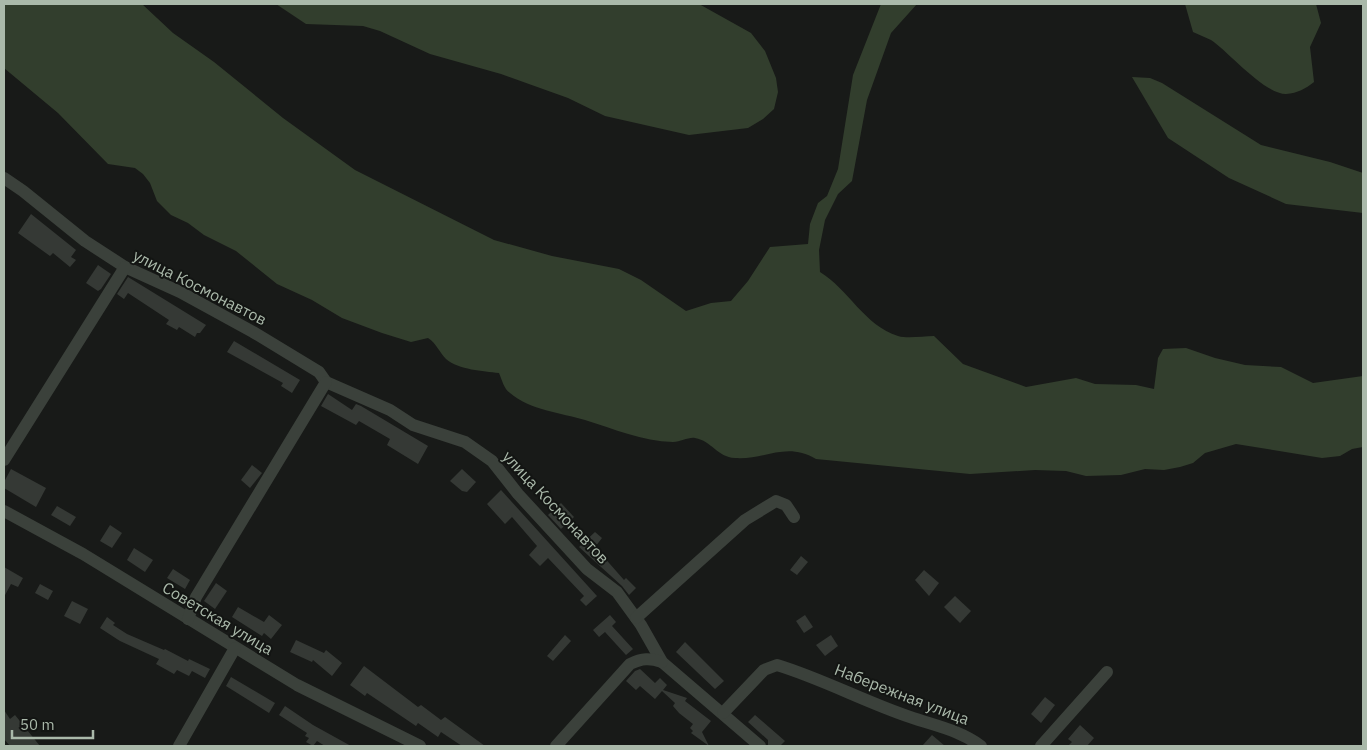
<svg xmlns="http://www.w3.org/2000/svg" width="1367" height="750" font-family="'IBM Plex Sans',sans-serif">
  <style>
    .water { fill: #323e2d }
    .building { fill: #353935 }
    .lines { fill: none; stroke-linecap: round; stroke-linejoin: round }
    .minor { stroke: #3b413b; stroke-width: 12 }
    .labels { text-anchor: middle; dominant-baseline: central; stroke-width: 4; stroke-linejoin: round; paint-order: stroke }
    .street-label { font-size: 16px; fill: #aab9aa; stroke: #131513 }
  </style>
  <rect width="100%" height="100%" fill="#181a18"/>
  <g class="water">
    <path d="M4 4H142L173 33 214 62 283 118 355 170 494 240 552 256 619 269 641 280 686 311 711 303 731 301 748 281 770 247 808 244 810 224 818 203 827 196 838 169 853 75 881 4H917L891 33 867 100 852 181 838 194 825 220 819 250 820 272C848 289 865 326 898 336 908 339 923 336 934 336L963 364 1026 387 1076 378 1095 384 1136 385 1154 389 1158 358 1163 349 1186 348 1215 358 1245 365 1281 367 1313 383 1363 376V447L1352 449 1340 456 1322 458 1236 444 1205 453 1193 463 1180 467 1164 470 1145 469 1121 475 1086 476 1066 471 1035 470 970 474 816 459C786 441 766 460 735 458 717 457 712 441 695 438 688 437 681 442 673 442 642 441 614 429 585 420 561 413 530 410 510 393 504 389 502 380 499 373 483 371 459 370 446 359 439 352 437 344 428 338L411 342 382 333 342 318 312 300 277 284 236 251 204 235 188 223 171 215 157 201 150 183 143 174 135 168 108 164 58 113 4 68Z"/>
    <path d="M276 4H699L751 33 765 51 776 78 778 92 774 109 763 119 748 128 689 135 605 116 568 98 501 74 430 54 380 31 363 26 306 24Z"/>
    <path d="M1185 4H1316L1321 23 1310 47 1314 82C1305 89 1298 93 1286 94 1264 94 1229 52 1211 40 1205 37 1199 35 1193 32Z"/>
    <path d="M1132 77 1150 78 1162 83 1261 145 1330 162 1363 173V213L1286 204 1229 178 1168 138Z"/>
  </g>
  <g class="building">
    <path d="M31 214 76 250 71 257 76 260 70 267 53 253 50 256 18 233Z"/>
    <path d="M98 265 111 274 101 289 98 291 86 283Z"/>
    <path d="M128 277 206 325 200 333H197L195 337 179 327 177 330 166 324 169 320 128 293 124 299 117 294Z"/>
    <path d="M234 341 300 380 292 393 281 386 283 383 227 352Z"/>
    <path d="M328 394 352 410 356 404 361 406 428 446 418 464 387 445 390 439 359 421 356 425 321 406Z"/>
    <path d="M252 465 262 473 250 488 241 480Z"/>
    <path d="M11 469 46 488 36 507 4 488V482Z"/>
    <path d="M462 469 476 482 467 492 462 491 450 481Z"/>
    <path d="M501 490 597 596 586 606 580 600 584 596 548 558 540 566 529 555 537 546 512 517 505 524 487 504Z"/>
    <path d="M561 503 574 517 561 529 548 515Z"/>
    <path d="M57 506 76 517 70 526 51 515Z"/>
    <path d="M110 525 122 533 112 548 100 541Z"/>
    <path d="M595 532 602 538 595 547 624 580 626 578 636 588 629 595 622 586 579 547Z"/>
    <path d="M134 548 153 560 145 572 127 560Z"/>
    <path d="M801 556 808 562 797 575 790 570Z"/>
    <path d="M4 567 23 578 18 587 11 584 4 597Z"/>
    <path d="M173 569 190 580 185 589 167 578Z"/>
    <path d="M924 570 939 583 929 596 915 580Z"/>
    <path d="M216 583 227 591 215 609 204 601Z"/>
    <path d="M40 584 53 591 48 600 35 593Z"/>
    <path d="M955 596 971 611 960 623 944 607Z"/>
    <path d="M72 601 88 609 80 624 64 616Z"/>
    <path d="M238 607 264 622 269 615 282 625 271 639 264 633 262 636 232 617Z"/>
    <path d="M610 615 616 622 612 626 633 649 626 655 605 632 599 637 593 630Z"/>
    <path d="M805 615 813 627 804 633 796 621Z"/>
    <path d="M107 617 115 623 113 625 127 634 164 650 165 649 188 661 189 659 210 669 205 678 192 671 189 676 177 670 174 674 156 664 159 659 120 641 100 628Z"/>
    <path d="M565 635 571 641 553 661 547 656Z"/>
    <path d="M831 635 838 646 825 656 816 645Z"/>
    <path d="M296 640 324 653 326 650 342 663 332 676 313 660 312 662 290 652Z"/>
    <path d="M685 642 724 681 715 689 676 652Z"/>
    <path d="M364 666 418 707 421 705 441 720 445 717 485 746H462L441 732 438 737 418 723 416 726 367 693 365 696 350 685Z"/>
    <path d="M640 669 655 683 660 678 667 685 663 690 687 698 685 701 711 721 702 732 709 746 691 733 693 731 690 728 693 724 679 713 673 706 675 703 662 691 655 699 640 686 636 690 626 681 635 671Z"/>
    <path d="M231 677 275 703 269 713 226 686Z"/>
    <path d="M1045 697 1055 705 1041 723 1031 714Z"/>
    <path d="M285 706 313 725 351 746H325L317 741 313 746 306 742 309 738 305 736 307 733 279 715Z"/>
    <path d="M4 710 10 719 15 715 40 746H10L4 739Z"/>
    <path d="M755 715 785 741 780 746H768V740L748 722Z"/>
    <path d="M1080 725 1094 738 1087 746H1068L1072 742 1068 739Z"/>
    <path d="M932 735 945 746H922Z"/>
  </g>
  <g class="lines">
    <g class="minor">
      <path d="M4 178 23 191 85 241 125 267 180 292 253 332 319 372 326 382 390 410 413 425 465 442 492 461 518 494 587 569 617 592 641 625 662 662 760 746"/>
      <path d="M4 460 125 267"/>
      <path d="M4 511 83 554 297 685 420 746"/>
      <path d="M636 618 745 520 776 501 786 505 794 517"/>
      <path d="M188 619 196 597 326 382"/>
      <path d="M723 713 764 670 777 665C823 679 865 702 910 717 936 726 959 730 981 746"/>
      <path d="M179 746 235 648"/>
      <path d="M556 746 630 664C642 658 650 658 662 662"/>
      <path d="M1041 746 1107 672"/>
    </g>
  </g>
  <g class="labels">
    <g class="street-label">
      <text transform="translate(200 287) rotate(27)">улица Космонавтов</text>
      <text transform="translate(556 507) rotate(47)">улица Космонавтов</text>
      <text transform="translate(218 618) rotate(31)">Советская улица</text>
      <text transform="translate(902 694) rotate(21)">Набережная улица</text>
    </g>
  </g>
  <rect width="1367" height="750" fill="none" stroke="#aab9aa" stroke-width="10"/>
  <path d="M12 730v8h81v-8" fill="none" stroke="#aab9aa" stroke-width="2.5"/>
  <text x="20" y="730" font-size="15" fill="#aab9aa" stroke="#131513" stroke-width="4" paint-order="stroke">50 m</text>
</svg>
